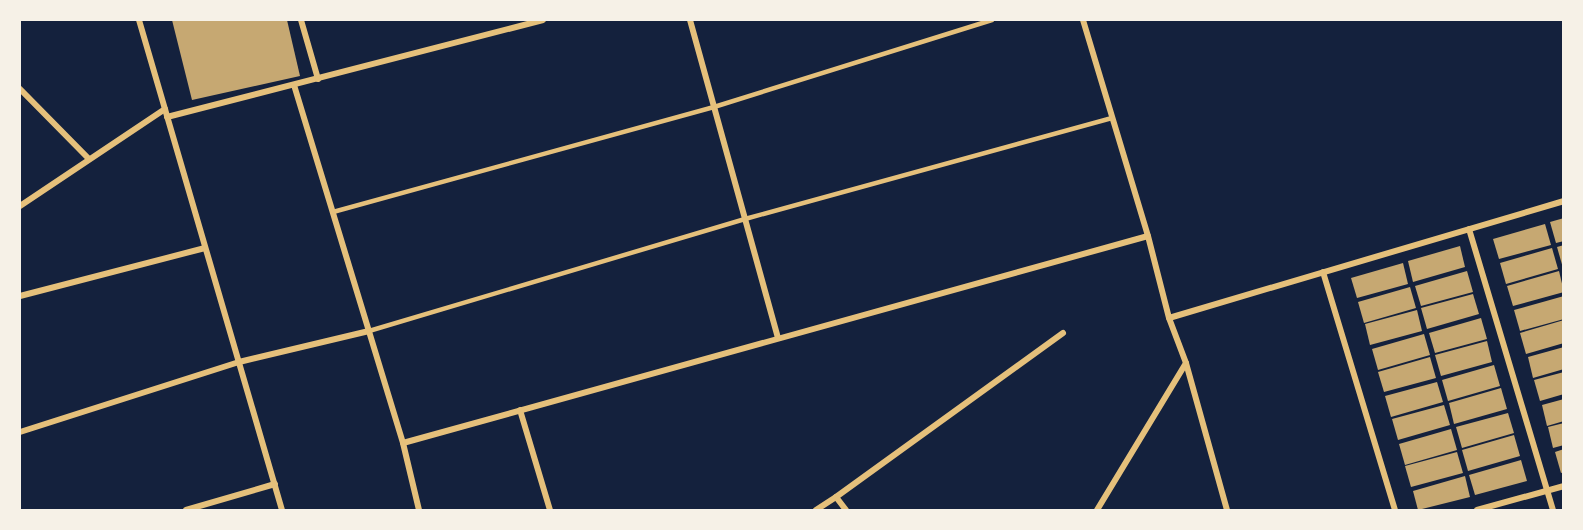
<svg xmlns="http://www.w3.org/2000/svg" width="1583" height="530" font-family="'Roboto Condensed',sans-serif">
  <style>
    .building { fill: #c6a872 }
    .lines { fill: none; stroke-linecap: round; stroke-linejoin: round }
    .service { stroke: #e5c07b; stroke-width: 4.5 }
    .minor { stroke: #e5c07b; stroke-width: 6 }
  </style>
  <rect width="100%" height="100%" fill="#14213d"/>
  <g class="building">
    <path d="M172 20H287L300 76 192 100Z"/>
    <path d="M1564 218V241L1556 243 1550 222Z"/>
    <path d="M1545 224 1551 245 1499 259 1493 239Z"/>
    <path d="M1564 245V268H1563L1557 247Z"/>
    <path d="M1460 246 1465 267 1413 282 1408 261Z"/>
    <path d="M1552 248 1558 269 1506 284 1500 263Z"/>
    <path d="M1403 263 1408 284 1357 298 1351 278Z"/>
    <path d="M1467 271 1473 292 1421 306 1415 286Z"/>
    <path d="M1559 271 1564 292 1513 306 1507 286Z"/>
    <path d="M1410 287 1416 308 1364 323 1358 302Z"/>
    <path d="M1473 294 1479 314 1427 329 1421 308Z"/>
    <path d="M1564 296V319L1520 331 1514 310Z"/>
    <path d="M1417 310 1422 331 1370 345 1365 324Z"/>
    <path d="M1481 318 1487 339 1435 353 1429 333Z"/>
    <path d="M1564 320V343L1526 354 1520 333Z"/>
    <path d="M1424 334 1430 355 1378 370 1372 349Z"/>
    <path d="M1487 341 1492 362 1441 376 1435 355Z"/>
    <path d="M1564 347V369L1533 378 1528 357Z"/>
    <path d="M1430 357 1436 378 1384 392 1378 372Z"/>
    <path d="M1494 365 1500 386 1448 401 1442 380Z"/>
    <path d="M1564 372V394L1540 401 1534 380Z"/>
    <path d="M1437 382 1443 402 1391 417 1385 396Z"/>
    <path d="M1501 388 1507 409 1454 424 1449 403Z"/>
    <path d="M1564 399V421L1547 426 1542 405Z"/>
    <path d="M1444 405 1450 425 1398 440 1392 419Z"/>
    <path d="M1508 413 1514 433 1462 448 1456 427Z"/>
    <path d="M1564 423V445L1553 448 1548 427Z"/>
    <path d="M1451 429 1457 450 1405 465 1399 444Z"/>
    <path d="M1514 435 1520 456 1468 471 1462 450Z"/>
    <path d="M1564 449V472L1561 473 1555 452Z"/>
    <path d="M1457 452 1463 473 1411 487 1405 466Z"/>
    <path d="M1521 460 1527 481 1475 495 1469 475Z"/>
    <path d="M1465 476 1470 497 1418 510 1413 491Z"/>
  </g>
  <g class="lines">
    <g class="service">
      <path d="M333 212 714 107 992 20"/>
      <path d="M369 331 745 219 1112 118"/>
    </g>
    <g class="minor">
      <path d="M139 20 282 510"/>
      <path d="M301 20 318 79"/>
      <path d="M690 20 778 338"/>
      <path d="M1083 20 1148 236 1169 318 1186 363 1227 510"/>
      <path d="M294 85 403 443 419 510"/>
      <path d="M20 89 89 159"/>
      <path d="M167 117 543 20"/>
      <path d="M20 206 165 109"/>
      <path d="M1469 229 1553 510"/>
      <path d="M1323 272 1395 510"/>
      <path d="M20 296 205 248"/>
      <path d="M1169 318 1564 201"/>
      <path d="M520 410 550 510"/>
      <path d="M20 432 239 362 369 331"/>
      <path d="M403 443 1148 236"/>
      <path d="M186 510 275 484"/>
      <path d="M816 510 836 497"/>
      <path d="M846 510 836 497 1063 333"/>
      <path d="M1097 510 1186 363"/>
      <path d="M1477 510 1564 486"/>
    </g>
  </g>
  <rect width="1583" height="530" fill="none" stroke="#f6f1e7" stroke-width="42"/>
</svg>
